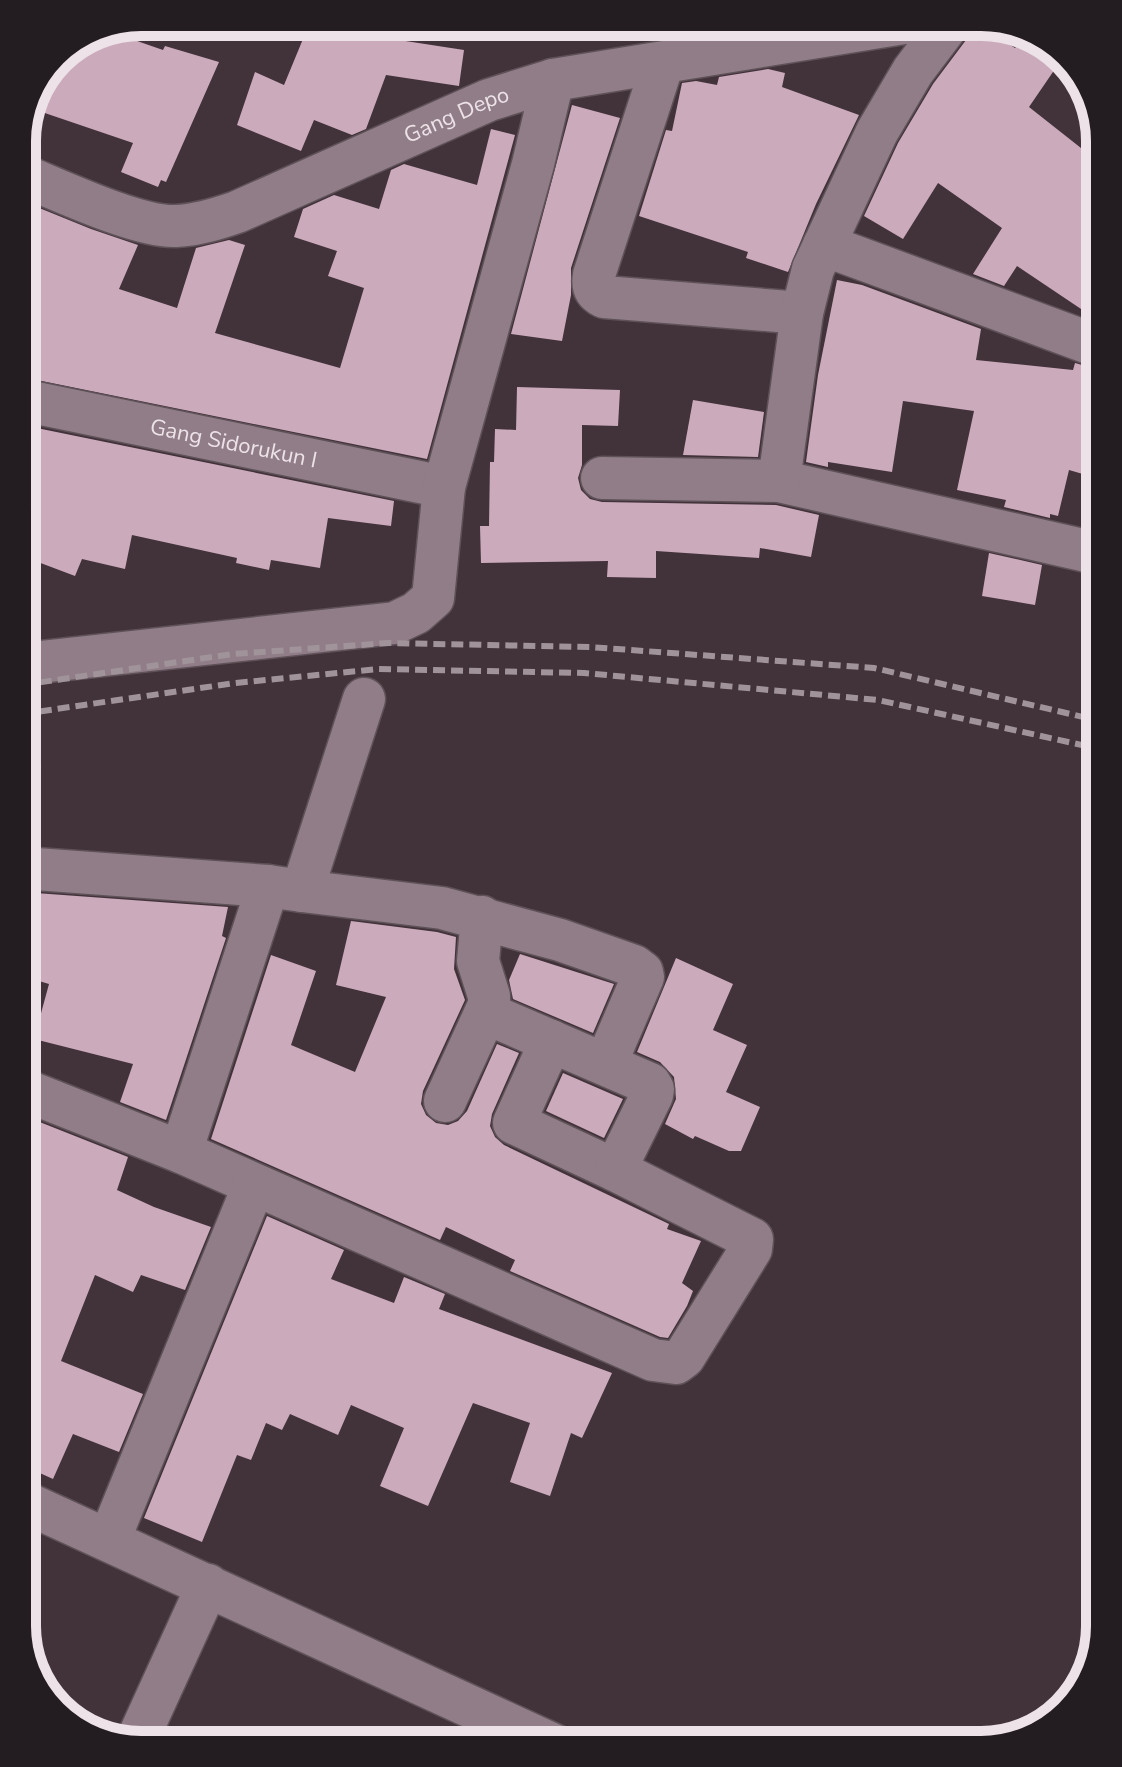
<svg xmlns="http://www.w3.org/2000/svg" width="1122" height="1767" font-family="'Nunito Sans',sans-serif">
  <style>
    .building { fill: #cbaabb }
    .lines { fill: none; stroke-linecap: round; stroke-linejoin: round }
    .street-casing { stroke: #5f5158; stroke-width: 45 }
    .street { stroke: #907d87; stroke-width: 42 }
    .rail { stroke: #a09399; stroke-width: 6; stroke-dasharray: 12 6; stroke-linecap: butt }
    .labels { text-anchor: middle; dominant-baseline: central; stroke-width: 8; stroke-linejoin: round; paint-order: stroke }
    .street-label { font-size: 22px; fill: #ede2e7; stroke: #231c20 }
    .rim { fill: none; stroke: #ede2e7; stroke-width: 10 }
  </style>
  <rect width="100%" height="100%" fill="#42323a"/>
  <g class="building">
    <path d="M310 22H331L353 31 357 22H385L403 29 399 40 464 50 459 86 386 75 366 129 352 135 314 120 301 151 237 125 255 72 284 85Z"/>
    <path d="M974 22 1015 48 1018 45 1055 69 1029 107 1100 163V321L1083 315 1084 311 1017 266 1004 286 973 274 1002 228 938 183 903 239 864 216 898 143 933 84 969 36Z"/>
    <path d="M114 33 163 50 165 46 219 62 166 182 161 180 158 187 121 172 133 143 33 109 57 57Z"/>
    <path d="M768 69 785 73 782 87 859 115 816 204 788 272 746 258 748 252 639 216 666 130 672 131 682 83 696 81 717 85 719 77Z"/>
    <path d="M572 105 620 118 571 268V295L562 341 511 334Z"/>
    <path d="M491 129 515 135 427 459 22 377V201L91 229 138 245 119 289 177 308 196 248 229 240 245 245 215 333 340 368 364 288 328 276 337 251 294 237 303 209 334 195 379 209 391 170 404 164 477 185Z"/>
    <path d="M837 280 862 285 981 329 976 360 1073 370 1075 363 1100 370V479L1069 470 1058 516 1050 514V518L1004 507 1006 500 957 490 974 411 903 401 892 472 828 462V467L806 462 818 375Z"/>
    <path d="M517 387 620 390 618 426 582 425V465L578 478 581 490 590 499 602 502 776 505 819 515 811 557 760 548 759 558 656 551V578L607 577 608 561 481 563 480 526H489L490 462H494L495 429 516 430Z"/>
    <path d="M693 400 764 412 758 457 683 455Z"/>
    <path d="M22 425 394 501 391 526 328 518 320 568 271 560 269 570 236 563 237 558 132 535 125 569 82 559 75 576 22 556Z"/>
    <path d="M989 553 1042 565 1035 605 982 596Z"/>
    <path d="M22 892 228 907 222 936 226 938 166 1120 120 1102 133 1064 34 1039 49 984 22 976Z"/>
    <path d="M351 921 437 932 456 937 454 969 465 1000 423 1091 421 1104 426 1115 436 1123 448 1125 458 1121 467 1111 497 1044 519 1053 492 1114 490 1126 495 1137 504 1145 669 1224 667 1229 701 1241 682 1283 693 1291 687 1306 668 1338 660 1337 510 1271 515 1260 446 1227 440 1240 211 1139 271 955 316 971 291 1045 355 1072 386 997 336 985Z"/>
    <path d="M520 954 614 984 593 1033 513 999 509 980Z"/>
    <path d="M676 958 733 984 713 1030 747 1045 726 1092 760 1107 741 1151H729L695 1136 693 1139 665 1124 676 1099 674 1077 660 1062 637 1052Z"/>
    <path d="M563 1073 623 1099 604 1138 546 1111Z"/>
    <path d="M22 1115 128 1157 117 1190 154 1207 211 1227 185 1290 141 1275 133 1292 95 1275 61 1361 143 1394 119 1452 73 1434 53 1479 22 1465Z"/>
    <path d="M267 1216 344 1250 331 1279 394 1303 404 1277 445 1294 439 1309 612 1373 582 1438 571 1433 550 1496 510 1482 530 1423 473 1403 428 1506 380 1486 404 1428 351 1405 338 1435 290 1414 282 1430 266 1423 251 1460 237 1455 202 1542 144 1518Z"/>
  </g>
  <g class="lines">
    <defs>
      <g id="street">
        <path d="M663 63 594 275C592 286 594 292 604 297L802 313"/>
        <path id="s1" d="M22 175C59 190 139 228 176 226 198 225 217 219 237 212L489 100 553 80 910 22"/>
        <path d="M824 245 1100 347"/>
        <path id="s2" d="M22 400 444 487"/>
        <path d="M602 478 779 481 1100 554"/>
        <path d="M779 481 802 313 813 269 877 132 913 71 950 22"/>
        <path d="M22 664 395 623 416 613 433 598 444 487 533 164 553 80"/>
        <path d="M22 868 268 886"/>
        <path d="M302 891 442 908 560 940 634 966 642 972 643 977 606 1063"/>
        <path d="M551 1041 514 1123 615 1170"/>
        <path d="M22 1089 181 1152 653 1360 676 1363 684 1357 751 1249 752 1239 615 1170 652 1095 653 1089 650 1084 486 1013"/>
        <path d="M445 1101 489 1005V996L478 961 482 917"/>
        <path d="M181 1152 268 886 302 891 364 699"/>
        <path d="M22 1501 554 1745"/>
        <path d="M109 1540 254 1185"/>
        <path d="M135 1745 208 1585"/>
      </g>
    </defs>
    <use href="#street" class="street-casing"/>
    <use href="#street" class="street"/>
    <g class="rail">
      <path d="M22 685 233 654 388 643 590 647 874 668 1100 721"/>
      <path d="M22 714 235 683 378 669 584 673 878 700 1100 749"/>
    </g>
  </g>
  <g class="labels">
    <g class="street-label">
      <text stroke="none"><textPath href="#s1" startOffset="466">Gang Depo</textPath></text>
      <text stroke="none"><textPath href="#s2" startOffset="216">Gang Sidorukun I</textPath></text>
    </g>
  </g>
  <path d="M0 0H1122V1767H0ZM141 36H981A105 105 0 0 1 1086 141V1626A105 105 0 0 1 981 1731H141A105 105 0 0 1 36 1626V141A105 105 0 0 1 141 36Z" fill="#231c20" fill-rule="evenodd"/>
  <path class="rim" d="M141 36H981A105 105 0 0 1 1086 141V1626A105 105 0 0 1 981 1731H141A105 105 0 0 1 36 1626V141A105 105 0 0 1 141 36Z"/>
</svg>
